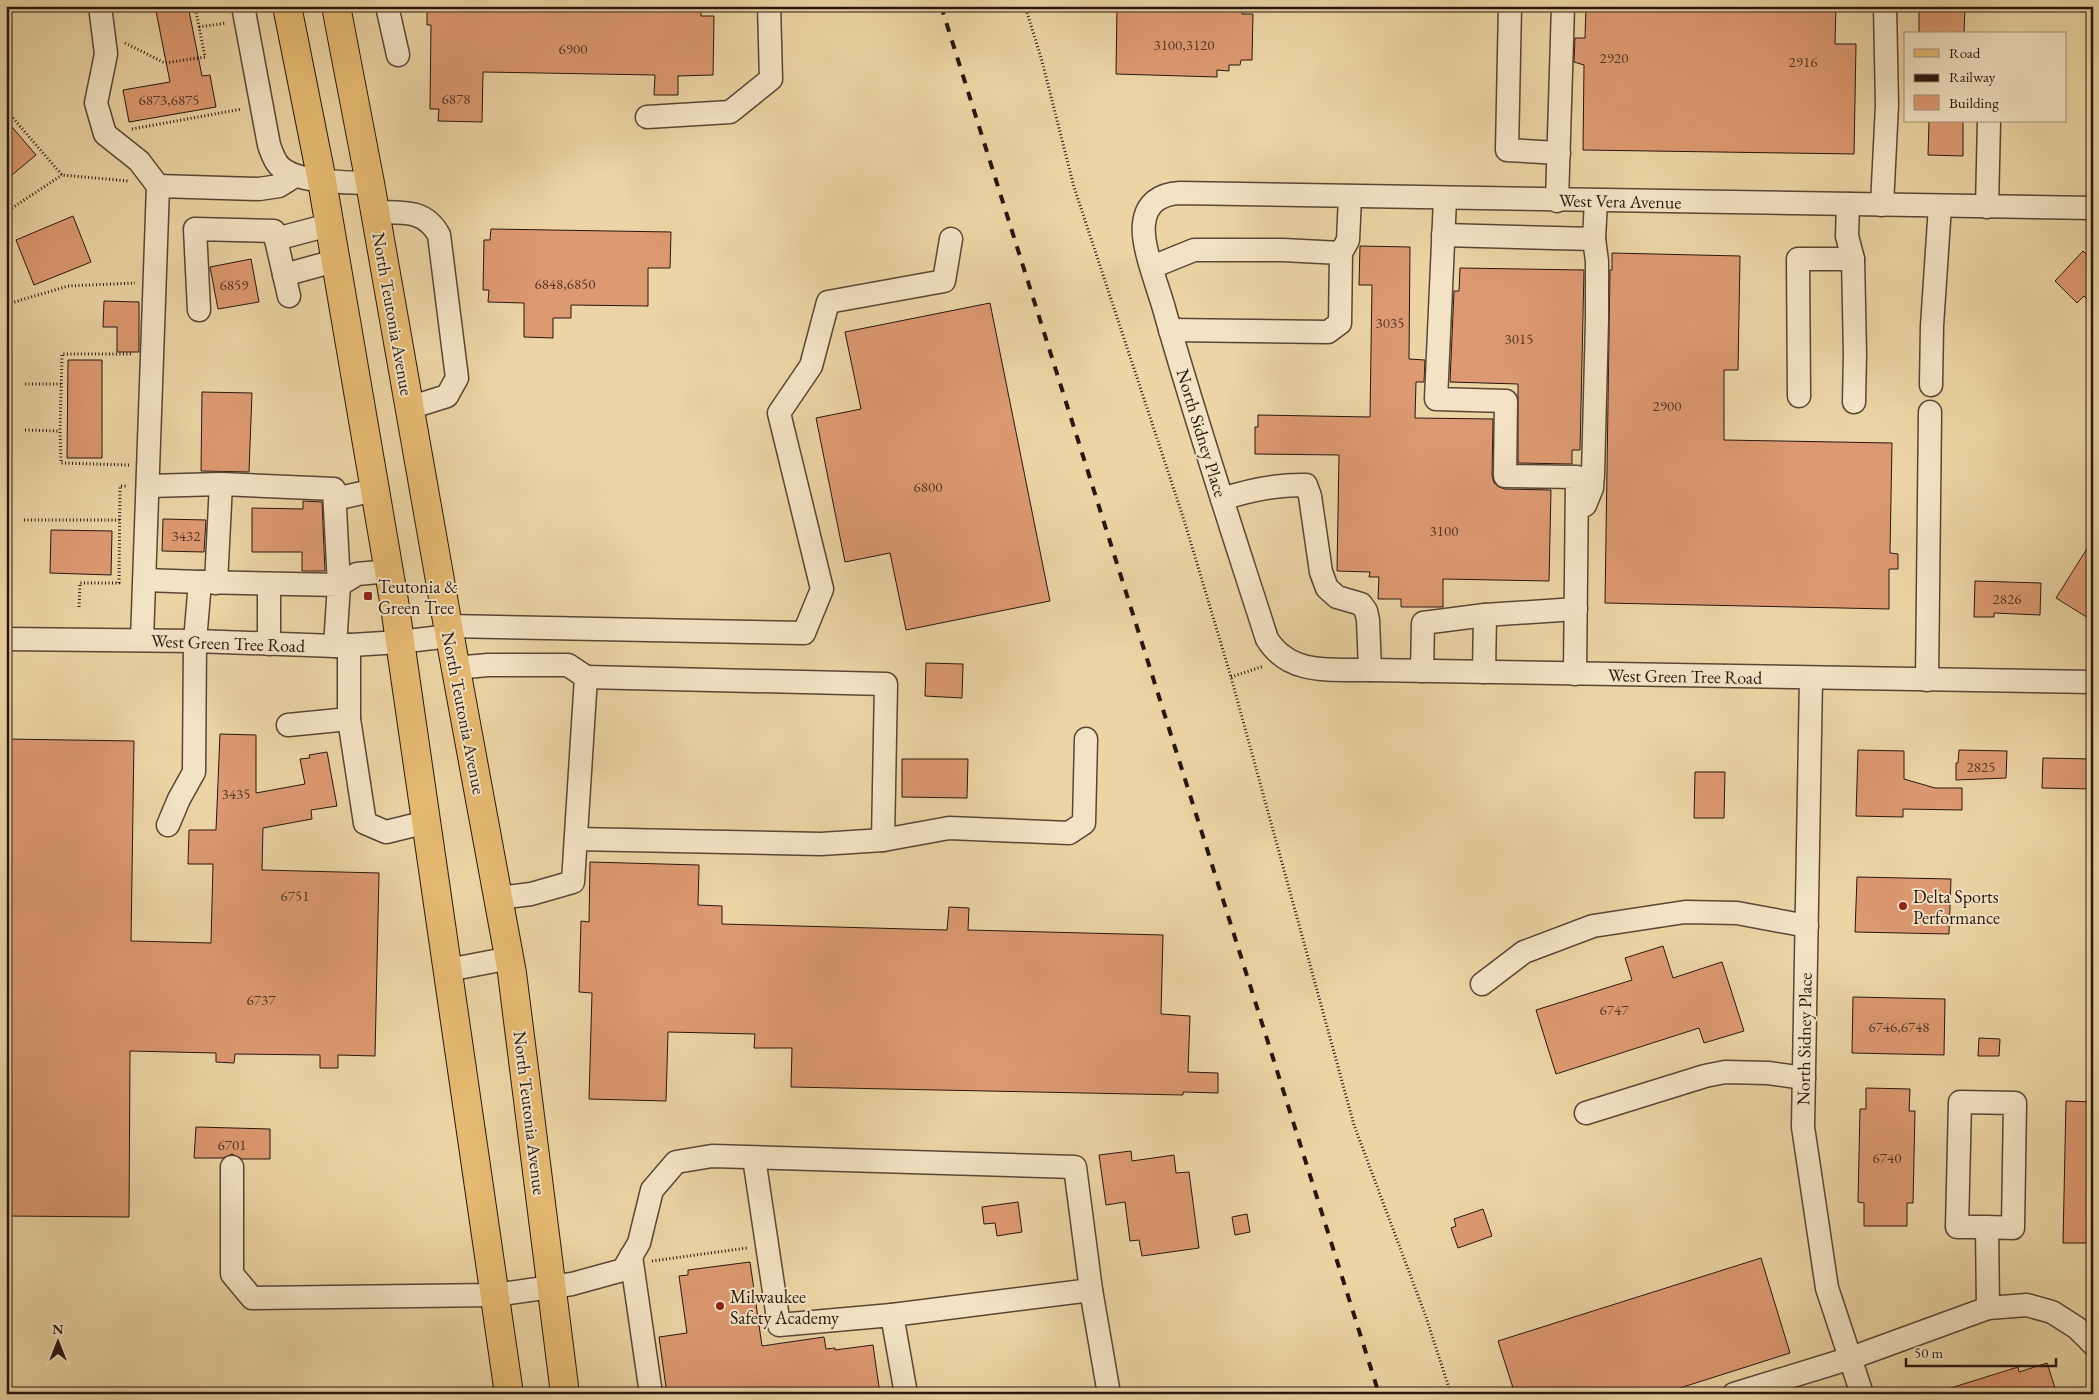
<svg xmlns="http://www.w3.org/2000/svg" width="2099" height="1400" font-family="'EB Garamond',serif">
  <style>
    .building { fill: #dd9971; stroke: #281610 }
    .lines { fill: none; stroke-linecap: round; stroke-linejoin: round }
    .minor-casing { stroke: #594635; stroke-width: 25 }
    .major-casing { stroke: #281610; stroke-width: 30 }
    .path { stroke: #281610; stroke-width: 3; stroke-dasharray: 1 2.5; stroke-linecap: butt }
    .minor { stroke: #f3e3c4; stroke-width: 22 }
    .major { stroke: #e6ba72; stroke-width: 28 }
    .rail { stroke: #281610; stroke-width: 4; stroke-dasharray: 9 9; stroke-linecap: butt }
    .poi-dot { fill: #8f2418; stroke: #f3e3c4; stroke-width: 2 }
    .labels { text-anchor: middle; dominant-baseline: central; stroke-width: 4; stroke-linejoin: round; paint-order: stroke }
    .number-label { font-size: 15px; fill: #553728 }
    .street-label { font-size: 18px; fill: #281610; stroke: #f3e3c4 }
    .poi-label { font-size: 18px; fill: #281610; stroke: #f3e3c4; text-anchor: start }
  </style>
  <rect width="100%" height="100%" fill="#ecd4a4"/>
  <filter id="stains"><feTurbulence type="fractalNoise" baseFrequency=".004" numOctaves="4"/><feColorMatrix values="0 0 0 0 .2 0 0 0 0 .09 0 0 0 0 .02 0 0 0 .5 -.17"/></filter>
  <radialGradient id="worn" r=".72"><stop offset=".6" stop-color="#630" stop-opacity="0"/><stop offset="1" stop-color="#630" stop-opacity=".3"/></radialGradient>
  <g class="building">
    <path d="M155 6H188L202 76 210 75 216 107 129 122 123 90 170 82Z"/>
    <path d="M427 6H701V16H714L713 75 678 76V95H654L655 75 483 72 482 122 438 121 439 109H430L431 25H427Z"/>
    <path d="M1117 6H1230V8H1242V14H1253L1252 60H1241L1240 65H1229V71L1217 70V77L1116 74Z"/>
    <path d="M1586 6H1836L1835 44H1856L1854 154 1583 150 1584 65 1574 62 1575 38H1585Z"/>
    <path d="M1919 6H1965L1964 34H1919Z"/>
    <path d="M6 120 36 155 6 180Z"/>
    <path d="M1929 121H1963V156L1928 155Z"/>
    <path d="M73 216 91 262 34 285 16 240Z"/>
    <path d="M491 229 671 232 670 268H648V306L571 305V318H553V338L524 337V303L488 302 489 290H483L484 240H490Z"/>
    <path d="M1360 246 1410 247 1409 359 1425 360 1424 382H1416L1415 418 1493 419 1492 476 1494 483 1499 487 1505 489 1551 490 1549 581 1443 579V607H1401V599H1378L1379 577H1369L1370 572 1337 571 1339 455 1255 454V427H1258V415L1370 417 1372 285H1359Z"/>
    <path d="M2083 251 2093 260V305L2084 296 2077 303 2055 281Z"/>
    <path d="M1612 253 1740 256 1738 370H1724V440L1892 443 1890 553 1898 554V569H1889V609L1605 603 1610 270H1612Z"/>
    <path d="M251 259 259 302 218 309 210 267Z"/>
    <path d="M1460 268 1584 270 1580 450H1572V464L1518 463V384L1450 382 1454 291H1459Z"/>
    <path d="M104 301 139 302V352H117V327H103Z"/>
    <path d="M990 303 1050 601 906 630 890 553 845 562 816 418 861 409 845 332Z"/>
    <path d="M68 360H102V458H67Z"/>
    <path d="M202 392 252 393 249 472 201 471Z"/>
    <path d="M303 501 322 502 325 571H302V552H252V508L303 509Z"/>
    <path d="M163 519 206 520 204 552 162 551Z"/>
    <path d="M51 530 112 531 111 575 50 573Z"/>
    <path d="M2093 539V621L2056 598Z"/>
    <path d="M1975 581 2041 583 2040 615 1994 613V617H1974Z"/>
    <path d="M926 663 963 664 962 698 925 696Z"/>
    <path d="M220 734 256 735V793L305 784 300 759 310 758 309 755 327 752 337 806 311 810 312 819 263 828 262 870 379 873 375 1056 338 1055V1068H320V1055L235 1054 234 1063 216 1062V1053L130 1051 129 1217 6 1216V739L134 741 131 941 211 943 213 864H188L189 830H216Z"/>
    <path d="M1858 750 1904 751V779L1935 788H1962V810L1903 809V817L1856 816Z"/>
    <path d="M1959 750 2007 751 2006 778 1956 780V763H1958Z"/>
    <path d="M2043 758 2093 759V789L2042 788Z"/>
    <path d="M902 759H968L967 798 902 797Z"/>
    <path d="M1695 772H1725L1724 818H1694Z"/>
    <path d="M590 862 699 865 698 905 722 906V924L947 930 949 907 969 908 968 930 1163 935 1161 1014 1190 1016 1188 1072 1218 1073V1093L1183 1092V1095L791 1087 792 1048H754L755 1034 668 1032 666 1101 589 1099 592 993 579 992 581 921 589 922Z"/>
    <path d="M1857 877 1951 879 1949 934 1855 932Z"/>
    <path d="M1663 946 1673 978 1722 962 1744 1031 1704 1043 1699 1028 1556 1074 1536 1010 1632 980 1625 958Z"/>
    <path d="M1853 997 1945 999 1944 1055 1852 1053Z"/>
    <path d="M1979 1038 2000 1039 1999 1056H1978Z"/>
    <path d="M1866 1088 1910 1089 1909 1111H1915L1913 1203H1907V1226H1864V1203L1858 1202 1860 1109H1866Z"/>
    <path d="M2066 1101 2093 1102V1243H2063Z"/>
    <path d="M196 1127 270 1129V1159H242L232 1154 223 1158H194Z"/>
    <path d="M1131 1151 1132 1161 1174 1155 1176 1173 1189 1172 1199 1248 1142 1256 1139 1240 1130 1241 1125 1202 1106 1205 1099 1155Z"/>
    <path d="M1018 1202 1022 1232 997 1236 995 1223 984 1224 982 1207Z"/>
    <path d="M1483 1209 1492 1236 1458 1248 1451 1228 1456 1226 1454 1219Z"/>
    <path d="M1247 1214 1250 1232 1235 1235 1232 1217Z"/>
    <path d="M1761 1258 1790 1353 1661 1394H1515L1498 1341Z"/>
    <path d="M750 1262 762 1346 824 1337 826 1349 835 1348V1350L873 1345 880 1394H667L659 1337 687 1333 679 1276 688 1275V1270Z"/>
    <path d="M2047 1363 2057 1394H1944V1390L2018 1367 2019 1372Z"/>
  </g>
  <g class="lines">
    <defs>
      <g id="minor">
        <path d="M100 6 106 54 96 103 105 134 139 161 158 186 142 640"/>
        <path d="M243 6 269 145C271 151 273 157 277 163 291 184 346 182 370 183"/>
        <path d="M387 6 398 55"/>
        <path d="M1510 6 1507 150 1559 153"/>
        <path d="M647 117 730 112 771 79 769 6"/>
        <path d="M158 186 259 189 279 186 295 176"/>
        <path d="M1445 199 1436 399 1506 401 1505 476 1577 477 1575 674"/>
        <path d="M1557 201 1563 6"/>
        <path d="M1882 205 1887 105 1885 6"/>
        <path d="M1987 207 1989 121"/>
        <path d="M2093 208 1180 193C1160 194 1146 203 1144 224 1141 246 1159 289 1165 312 1196 422 1232 530 1267 639 1290 676 1332 669 1370 670L2093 682"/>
        <path d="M375 212C401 213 424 208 439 235L457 378 447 396 409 408"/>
        <path d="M1443 235 1594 239"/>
        <path d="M276 239 329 225"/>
        <path d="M1853 259 1855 354 1854 402"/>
        <path d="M1152 267 1194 250H1283L1341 253"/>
        <path d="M284 275 335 261"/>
        <path d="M199 310 195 229 274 231 289 296"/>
        <path d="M1170 330 1328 332 1340 323 1341 253 1348 240 1350 197"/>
        <path d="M1931 385 1932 326 1940 206"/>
        <path d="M1799 396 1798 259H1853L1847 236 1848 204"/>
        <path d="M148 486 221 484 334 489 339 585 357 574 389 571"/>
        <path d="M335 499 375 490"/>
        <path d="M1222 499C1250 490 1277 484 1306 485L1310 496 1321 572 1327 588 1337 597 1361 604 1366 611 1368 620 1370 670"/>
        <path d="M1585 505 1592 488 1593 474 1597 320V261L1594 239 1596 201"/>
        <path d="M145 580 200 582"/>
        <path d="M216 583 221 484"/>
        <path d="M269 584V644"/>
        <path d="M448 626 804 633 822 589 779 413 811 366 828 302 944 281 951 239"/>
        <path d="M6 639 195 641 335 646 400 642 449 636"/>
        <path d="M349 645V719L365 823 386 832 427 822"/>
        <path d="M455 668 488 665H568L586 677 573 882 531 894 499 898"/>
        <path d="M1422 671 1423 623 1485 615 1576 609"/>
        <path d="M1484 672 1485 615"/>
        <path d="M1811 678 1803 1127 1827 1288 1862 1394"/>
        <path d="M1927 680 1930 412"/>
        <path d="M288 725 349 719"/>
        <path d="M168 825 179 799 194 772 195 641 200 582 339 585 335 646"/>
        <path d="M576 839 821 844 883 840 886 684 586 677"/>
        <path d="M883 840 949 828 1069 833 1084 823 1086 739"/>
        <path d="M448 970 510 958"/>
        <path d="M1482 984 1524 952 1593 926 1685 912 1737 913 1807 926"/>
        <path d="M1586 1113 1705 1076 1725 1072 1768 1073 1804 1078"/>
        <path d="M754 1158 779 1325 892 1315 906 1394"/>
        <path d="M232 1167V1274L252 1298 494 1295 572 1284 623 1270 639 1243 652 1190 676 1162 712 1156 1075 1167 1091 1290 892 1315"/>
        <path d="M1987 1227 2013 1228 2015 1103 1960 1102 1957 1227H1987L1988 1308"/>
        <path d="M631 1256 651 1394"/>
        <path d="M1091 1290 1109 1394"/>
        <path d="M1734 1394 1851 1358 1988 1308 2027 1305 2052 1312 2077 1328 2093 1344"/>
      </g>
      <g id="major">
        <path d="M287 6 322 181 395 607 509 1394"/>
        <path d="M336 6 370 183 448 626 512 973 565 1394"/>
      </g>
    </defs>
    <use href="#minor" class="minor-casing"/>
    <use href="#major" class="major-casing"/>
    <g class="path">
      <path d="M1025 6 1042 61 1074 187 1184 520 1231 677 1354 1125 1426 1317 1451 1394"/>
      <path d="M199 27 226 23"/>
      <path d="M125 43 165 63 205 57 195 6"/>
      <path d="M6 110 62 175 128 181"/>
      <path d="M132 129 242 109"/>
      <path d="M6 212 62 175"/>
      <path d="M11 303 68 286 135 283"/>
      <path d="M25 384H61"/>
      <path d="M25 430 60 431"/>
      <path d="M129 465 61 463 60 431 62 354H131"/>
      <path d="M24 520H120"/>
      <path d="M79 607 80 583H119L120 486H128"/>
      <path d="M1231 677 1264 666"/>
      <path d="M652 1261 747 1248"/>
    </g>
    <use href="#minor" class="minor"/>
    <use href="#major" class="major"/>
    <path class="rail" d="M941 6 1379 1394"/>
  </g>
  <g class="poi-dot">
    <rect x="363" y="591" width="10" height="10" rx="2.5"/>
    <circle cx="1903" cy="906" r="5"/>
    <circle cx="720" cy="1306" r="5"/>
  </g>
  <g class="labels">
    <g class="number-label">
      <text x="1184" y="44">3100,3120</text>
      <text x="573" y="48">6900</text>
      <text x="1614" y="57">2920</text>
      <text x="1803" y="61">2916</text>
      <text x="456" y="98">6878</text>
      <text x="169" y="99">6873,6875</text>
      <text x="565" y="283">6848,6850</text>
      <text x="234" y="284">6859</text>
      <text x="1390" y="322">3035</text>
      <text x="1519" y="338">3015</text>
      <text x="1667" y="405">2900</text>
      <text x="928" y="486">6800</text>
      <text x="1444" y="530">3100</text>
      <text x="186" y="535">3432</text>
      <text x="2007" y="598">2826</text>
      <text x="1981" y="766">2825</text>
      <text x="236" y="793">3435</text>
      <text x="295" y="895">6751</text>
      <text x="261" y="999">6737</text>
      <text x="1614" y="1009">6747</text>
      <text x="1899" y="1026">6746,6748</text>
      <text x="232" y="1144">6701</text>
      <text x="1887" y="1157">6740</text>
    </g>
    <g class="street-label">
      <text transform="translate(1620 201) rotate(1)">West Vera Avenue</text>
      <text transform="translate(393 314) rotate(80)">North Teutonia Avenue</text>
      <text transform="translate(1202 433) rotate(73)">North Sidney Place</text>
      <text transform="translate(228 643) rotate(2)">West Green Tree Road</text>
      <text transform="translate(1685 676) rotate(1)">West Green Tree Road</text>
      <text transform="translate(464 713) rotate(79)">North Teutonia Avenue</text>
      <text transform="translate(1804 1039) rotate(-89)">North Sidney Place</text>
      <text transform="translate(530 1113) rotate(83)">North Teutonia Avenue</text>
    </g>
    <g class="poi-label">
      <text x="378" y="586">Teutonia &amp;<tspan x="378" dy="21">Green Tree</tspan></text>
      <text x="1913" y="896">Delta Sports<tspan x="1913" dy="21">Performance</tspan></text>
      <text x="730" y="1296">Milwaukee<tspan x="730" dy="21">Safety Academy</tspan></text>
    </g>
  </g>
  <rect width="2099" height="1400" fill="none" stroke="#ecd4a4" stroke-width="25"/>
  <rect x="8" y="8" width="2084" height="1385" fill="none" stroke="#281610" stroke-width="2.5"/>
  <rect x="12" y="12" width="2074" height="1375" fill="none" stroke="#281610"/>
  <rect x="1904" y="32" width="162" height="90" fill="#f3e3c4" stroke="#a2917c"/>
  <rect x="1914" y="49" width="25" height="8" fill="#e6ba72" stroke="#a2917c"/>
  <text x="1949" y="58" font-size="15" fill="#281610">Road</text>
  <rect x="1914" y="74" width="25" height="8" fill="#281610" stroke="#a2917c"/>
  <text x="1949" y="82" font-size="15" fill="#281610">Railway</text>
  <rect x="1914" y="95" width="25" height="15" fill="#dd9971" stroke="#a2917c"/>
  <text x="1949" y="108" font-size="15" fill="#281610">Building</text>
  <g transform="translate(58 1342)" stroke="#f3e3c4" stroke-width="4" paint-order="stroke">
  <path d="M0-4L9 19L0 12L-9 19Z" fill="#281610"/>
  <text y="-8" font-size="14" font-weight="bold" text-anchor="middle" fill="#281610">N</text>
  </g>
  <path d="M1906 1358v8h150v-8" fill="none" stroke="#281610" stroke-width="2.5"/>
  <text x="1914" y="1358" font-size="15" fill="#281610" stroke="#f3e3c4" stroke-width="4" paint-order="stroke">50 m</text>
  <rect width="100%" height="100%" filter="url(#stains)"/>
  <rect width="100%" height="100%" fill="url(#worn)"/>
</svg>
